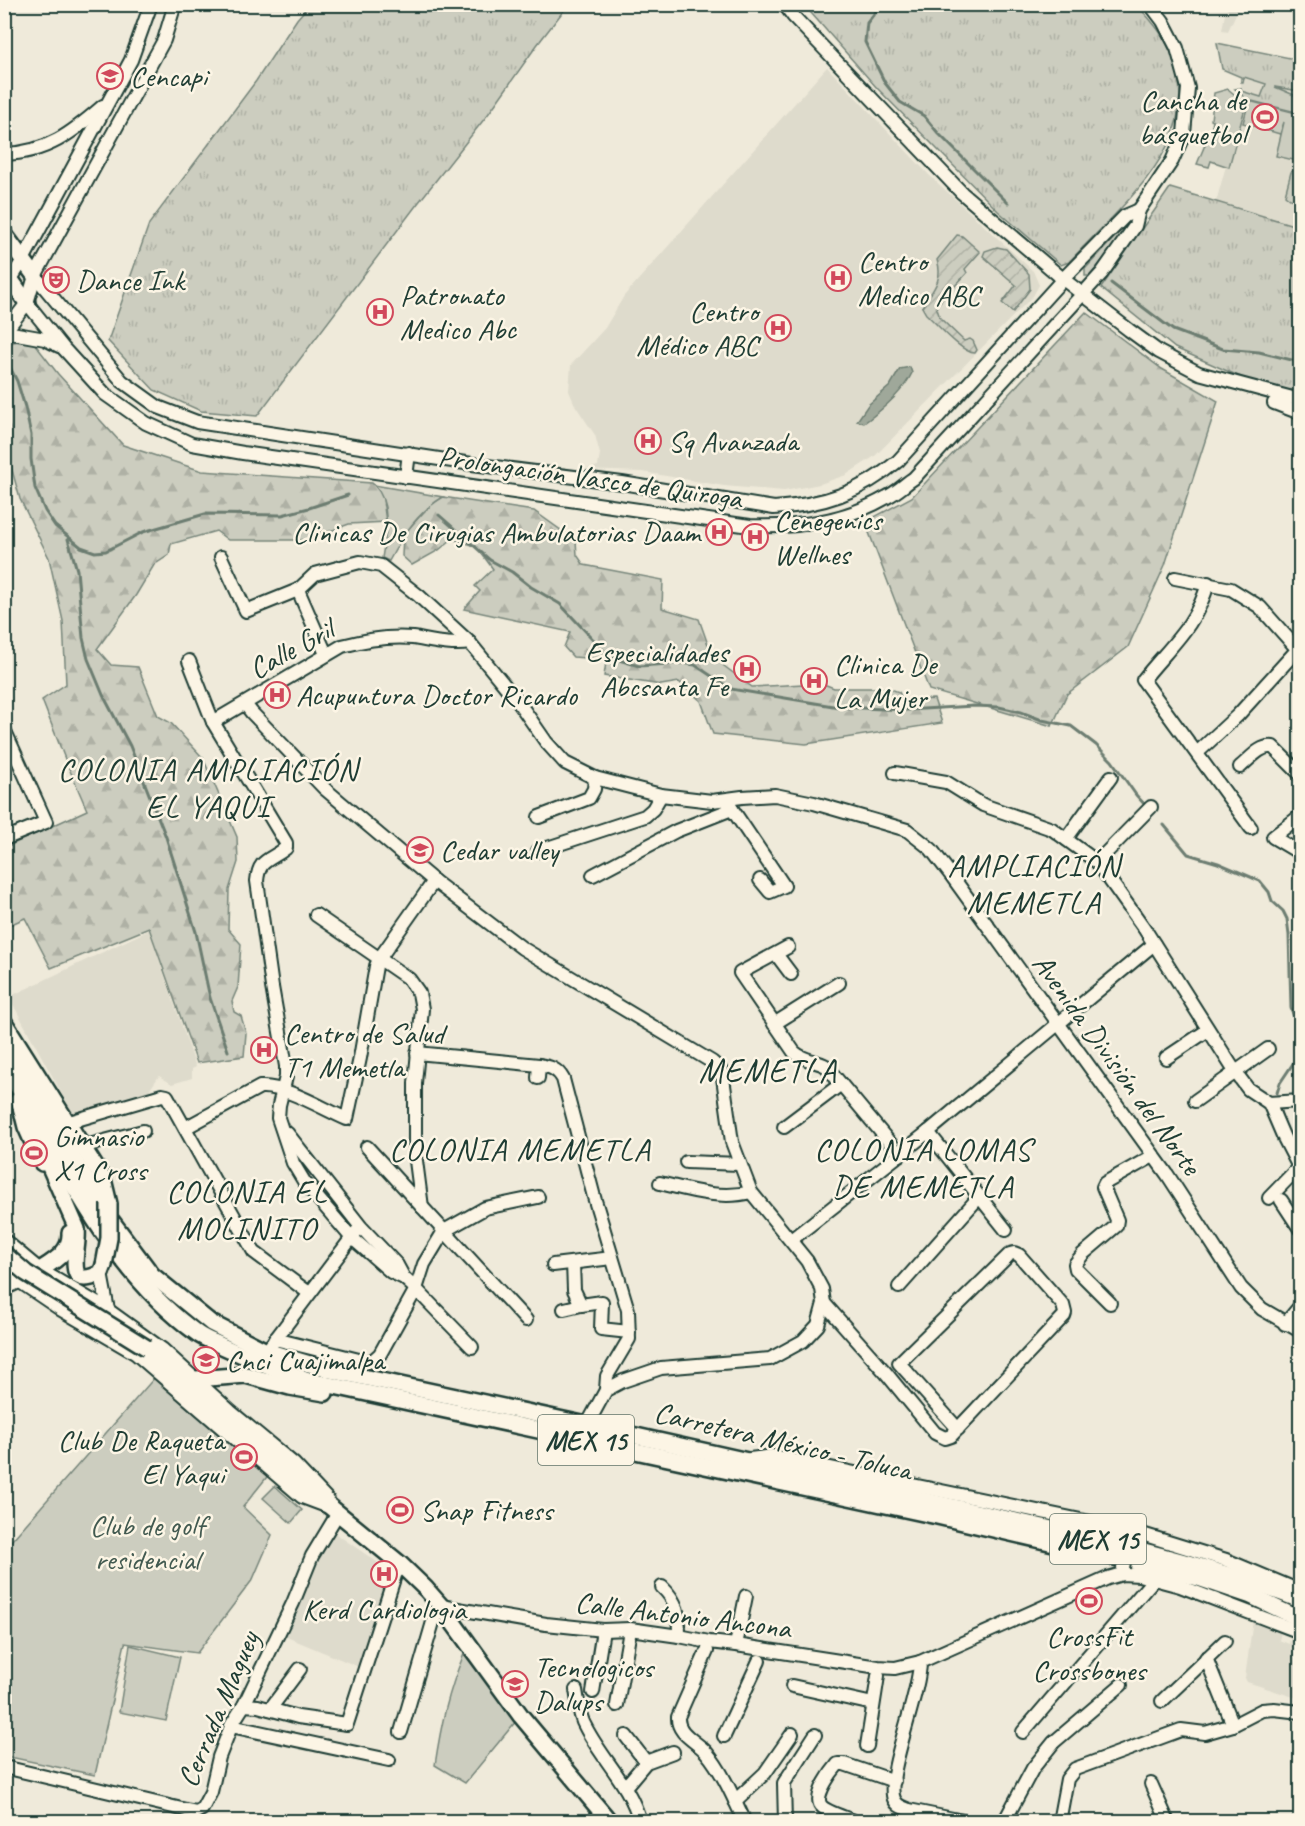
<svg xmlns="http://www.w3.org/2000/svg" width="1305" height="1826" font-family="Caveat,sans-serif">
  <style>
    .built { fill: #dedbcc }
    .grass { fill: url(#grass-tufts); stroke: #76857a; stroke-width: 1.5 }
    .forest { fill: url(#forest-firs); stroke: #76857a; stroke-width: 1.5 }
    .park { fill: #cccdbf; stroke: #76857a; stroke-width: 1.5 }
    .garden { fill: url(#garden-furrows); stroke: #76857a; stroke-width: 1.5 }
    .water { fill: #9fa89a; stroke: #6c7d71; stroke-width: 1.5 }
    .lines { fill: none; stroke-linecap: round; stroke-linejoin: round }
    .stream { stroke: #6c7d71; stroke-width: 3 }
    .minor-casing { stroke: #1f3d34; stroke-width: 16 }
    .major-casing { stroke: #1f3d34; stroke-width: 20 }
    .minor { stroke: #fcf5e5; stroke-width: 12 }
    .major { stroke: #fcf5e5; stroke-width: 15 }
    .minor-bridge-casing { stroke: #1f3d34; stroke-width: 16; stroke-linecap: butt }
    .major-bridge-casing { stroke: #1f3d34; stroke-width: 20; stroke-linecap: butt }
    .minor-bridge { stroke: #fcf5e5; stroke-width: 12 }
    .major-bridge { stroke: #fcf5e5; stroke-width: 15 }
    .labels { text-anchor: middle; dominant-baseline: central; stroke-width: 5; stroke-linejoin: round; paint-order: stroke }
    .shield { fill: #fcf5e5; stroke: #617469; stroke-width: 1.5 }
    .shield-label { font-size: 28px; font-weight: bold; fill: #1f3d34 }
    .poi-label { font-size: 30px; fill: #1f3d34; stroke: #fcf5e5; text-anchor: start }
    .street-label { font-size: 30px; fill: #1f3d34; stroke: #fcf5e5 }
    .park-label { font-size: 30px; fill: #425a50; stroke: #fcf5e5 }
    .neighbourhood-label { font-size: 32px; letter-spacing: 1.5px; fill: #1f3d34; stroke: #fcf5e5 }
    .quarter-label { font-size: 33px; letter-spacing: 1.5px; fill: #1f3d34; stroke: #fcf5e5 }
  </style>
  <defs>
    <pattern id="grass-tufts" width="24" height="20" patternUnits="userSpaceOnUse" patternTransform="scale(1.5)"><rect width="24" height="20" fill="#cccdbf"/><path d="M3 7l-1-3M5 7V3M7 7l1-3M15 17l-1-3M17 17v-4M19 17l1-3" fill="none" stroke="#afb1a5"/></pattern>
    <pattern id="forest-firs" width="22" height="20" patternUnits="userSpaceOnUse" patternTransform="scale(1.5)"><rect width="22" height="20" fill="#cccdbf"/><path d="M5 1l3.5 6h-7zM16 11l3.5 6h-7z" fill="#afb1a5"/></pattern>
    <pattern id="garden-furrows" width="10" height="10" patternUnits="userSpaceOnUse" patternTransform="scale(1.5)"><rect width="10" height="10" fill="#cccdbf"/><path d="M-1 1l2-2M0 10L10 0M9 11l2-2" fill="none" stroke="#afb1a5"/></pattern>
  </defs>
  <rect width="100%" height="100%" fill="#efeada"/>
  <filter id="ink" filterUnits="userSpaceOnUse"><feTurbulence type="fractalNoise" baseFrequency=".0167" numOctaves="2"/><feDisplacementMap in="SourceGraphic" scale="12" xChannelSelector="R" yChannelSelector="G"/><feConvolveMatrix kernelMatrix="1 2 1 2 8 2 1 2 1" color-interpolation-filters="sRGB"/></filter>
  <g filter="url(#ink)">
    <g class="built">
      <path d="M1230 5H1240L1228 31 1222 30 1225 14Z"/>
      <path d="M1217 43 1300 60V227L1216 202 1240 115 1241 96V77L1222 69Z"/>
      <path d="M827 67 929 175 1033 271 1039 285 1033 296 875 456 846 475 820 484 784 491 724 486 643 472 584 470 598 466 600 454 595 435 575 405 569 391 571 365 605 328 624 296Z"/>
      <path d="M149 930 196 1067 192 1069V1078L172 1084 159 1076 146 1095 73 1114 9 997Z"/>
      <path d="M332 1531 390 1571 359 1667 282 1635 310 1566Z"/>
      <path d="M1253 1620 1281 1632 1279 1640 1289 1644 1291 1635 1300 1639V1699L1247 1682 1245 1678Z"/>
    </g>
    <g class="grass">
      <path d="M309 5H568L537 45 489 113 415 207 257 416 201 411 154 390 108 341 149 224 256 81 297 19Z"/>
      <path d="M804 5H1137C1146 15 1156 25 1163 37 1218 132 1127 199 1069 262L1061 265 998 211 877 88Z"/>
      <path d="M1217 43 1300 60V91L1275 87 1294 95 1300 100V113L1248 100 1235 89 1241 88V91L1261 97 1266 84 1244 77 1243 82H1241V77L1222 69Z"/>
      <path d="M1170 188 1300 227V393L1250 381 1175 348 1101 288Z"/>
    </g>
    <g class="forest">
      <path d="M1086 312 1162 369 1218 401 1165 565 1128 647 1067 694 1052 726 929 690 865 522 912 497Z"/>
      <path d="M22 340 34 343 58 374 123 445 202 471 372 483 382 492 386 522 349 524 306 540H228L216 531 171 544 169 555 154 565 136 595 97 649 111 665 138 667 158 716 171 723 203 758 237 837 238 862 229 890 228 929 241 944 238 987 232 1001 234 1012 241 1016 246 1033 244 1056 197 1063 149 928 51 968 25 918 5 927 4 848 87 810 65 759 42 700 66 684 63 621 49 558 20 499 12 470 5 420V344Z"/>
      <path d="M443 497 534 511 576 541 577 555 584 565 663 580 662 608 699 619 711 653 724 666 752 687 821 683 834 688H888L899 692 903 700 934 699 942 723 806 744 713 734 701 701 679 682 661 685 604 676 606 662 600 659 573 657 564 647 570 632 464 609 480 591 475 586 493 569 476 546 452 539 439 550 412 565 402 556 403 535 430 505Z"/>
    </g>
    <g class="park">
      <path d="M1228 89 1246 104 1229 167 1211 161 1209 167 1197 164 1207 140H1209L1213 121 1211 120 1214 93Z"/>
      <path d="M1249 101 1300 114V165L1294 164V160L1276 156 1284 122 1280 134 1243 123Z"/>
      <path d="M1295 170H1300V202L1290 199 1285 195 1291 172Z"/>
      <path d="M1131 220 1133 221 1090 276H1085V269Z"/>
      <path d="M374 485 443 497C417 513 403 535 389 561L382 558C386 535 392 503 374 485Z"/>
      <path d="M156 1376 270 1473 243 1507 272 1535 253 1579 197 1653 125 1643 95 1775 5 1756V1548Z"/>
      <path d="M275 1486 302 1510 291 1523 263 1498Z"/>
      <path d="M130 1645 180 1657 166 1721 119 1712Z"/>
      <path d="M464 1654 517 1720 465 1783 435 1765C441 1725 448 1692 464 1654Z"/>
    </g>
    <g class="garden">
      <path d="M957 235 962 236 980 252 965 269 967 273 936 306 940 318 964 341 970 339 973 341 977 350 975 353C963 354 936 323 926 314L922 307C932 291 944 280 937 260Z"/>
      <path d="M997 247 1006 249 1029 274 1030 289 1013 312 1002 303 1016 285 983 256 985 251Z"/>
    </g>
    <path class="water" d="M910 367 912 373C903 392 882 410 864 423L857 421 868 405 890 386 900 369Z"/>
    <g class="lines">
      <g class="stream">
        <path d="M876 4 877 10 867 23 865 42 885 83 900 102 924 116 938 133 1008 203"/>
        <path d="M1111 283 1173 330 1223 349 1259 352 1300 362"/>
        <path d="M4 356 17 381 25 407 31 435V459L35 488 45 511 55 526 81 547 95 552 106 551 143 532 205 514 282 515 309 508 348 495"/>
        <path d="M439 515 490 560 512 572 531 587 560 604 604 651 619 660 639 666 683 663 695 665 731 689 839 707 906 710 974 706 999 707 1021 712 1042 720 1071 726 1096 745 1112 761 1136 795 1146 806"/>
        <path d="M68 539 77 570 83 638 88 659 103 695 130 746 166 837 196 932 210 998 228 1051"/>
        <path d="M1164 825 1188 854 1218 863 1260 881 1269 892 1272 901 1283 911 1287 919 1289 935 1291 1008 1295 1020 1300 1028"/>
        <path d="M1277 1093 1280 1083 1300 1053"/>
        <path d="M1279 1107 1282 1119"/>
      </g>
      <defs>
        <g id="minor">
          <path d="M784 4 793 16 962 193 1063 279 1129 330 1159 352 1199 373 1300 400"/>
          <path d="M4 154C47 153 72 133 103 106"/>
          <path d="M35 276 122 381 158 407 197 422 472 464 622 483 774 508C822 505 860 493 898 461L1063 279 1125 216 1139 210"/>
          <path d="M4 285 11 279 23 260 131 60 151 4"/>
          <path d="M27 303 64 349 105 394 146 423 192 444 243 453 750 526C797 528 846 521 887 497 897 492 905 484 914 478L1102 273 1135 226 1139 210 1172 161 1184 134 1188 88 1177 48 1163 21 1150 4"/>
          <path d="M4 320 6 332 45 339 59 346"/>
          <path d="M4 333 27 303 35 276 164 40 175 4"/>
          <path d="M1274 403 1300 413"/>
          <path d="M406 477 409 453"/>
          <path d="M221 557 246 611 298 590 315 574 360 562 381 566 419 596 470 643 519 703 546 742 565 763 595 778 661 795 712 801 742 797 775 795 814 803 907 830 931 849 951 875 1167 1174 1241 1288 1262 1309 1300 1331"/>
          <path d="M1175 578 1231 589 1260 607 1300 652"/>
          <path d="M1208 583C1197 625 1169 647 1143 680L1251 828"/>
          <path d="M298 590 326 654"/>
          <path d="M189 661 213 722 286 843V848C270 861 259 858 257 881L272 987 286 1066V1077L279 1105 278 1118 293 1163 305 1183 351 1237 391 1272 404 1278 416 1289 472 1347"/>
          <path d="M245 704 252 713 325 789 434 881 522 948 712 1062 720 1069 723 1078 732 1142 751 1192 807 1261 822 1289 824 1303 818 1325 803 1341 770 1359 661 1368 623 1381 606 1390 587 1425"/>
          <path d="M213 722 342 646C364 640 390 636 413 638 432 641 450 646 470 643"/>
          <path d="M4 729 46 822 4 839"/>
          <path d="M1197 753 1238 715 1298 649"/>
          <path d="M1240 767C1250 759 1260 745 1273 747L1300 774"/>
          <path d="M895 773 946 782 983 805 1052 829 1097 862 1144 928 1236 1073 1248 1089 1269 1103 1284 1138 1300 1169"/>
          <path d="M728 803 784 886 770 892 760 880"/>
          <path d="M1300 816 1273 837 1300 853"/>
          <path d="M539 817 589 798 594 789 595 778"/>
          <path d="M1066 839 1111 777"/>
          <path d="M538 851 645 816 653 809 661 795"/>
          <path d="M1097 862 1151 807"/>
          <path d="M593 875 676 831 732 809"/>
          <path d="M316 915 409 979 419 993 422 1009 415 1083V1153L422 1207"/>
          <path d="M788 947 740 973 794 1052C804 1061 815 1060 826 1066L900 1155"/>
          <path d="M776 954 791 974"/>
          <path d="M774 1024 839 983"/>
          <path d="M417 1053 539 1065C550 1067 557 1068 563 1079L594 1197 628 1310 629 1339 607 1376 606 1390"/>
          <path d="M1166 1058 1208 1030"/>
          <path d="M538 1078 539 1065"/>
          <path d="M1195 1101 1268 1049"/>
          <path d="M1269 1103 1300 1101"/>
          <path d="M73 1121 162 1095 167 1096 254 1252 309 1293"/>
          <path d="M784 1127 841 1084"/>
          <path d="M185 1128 260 1087C285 1085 323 1109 347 1119L360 1058 376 966 379 959 434 881"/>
          <path d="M928 1132 1006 1230"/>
          <path d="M287 1133 361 1227 397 1265 404 1278"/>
          <path d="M89 1145 143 1131"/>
          <path d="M367 1147 526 1320"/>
          <path d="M686 1162 740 1164"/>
          <path d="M660 1183C689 1190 721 1200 751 1192"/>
          <path d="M1269 1198 1299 1167"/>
          <path d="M1281 1200 1300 1229"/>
          <path d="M4 1240 40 1270 108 1310 162 1349 230 1411 294 1464 328 1500"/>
          <path d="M791 1240 928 1132 1154 944"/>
          <path d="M573 1263 574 1290 581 1305 602 1302 601 1329 629 1332"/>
          <path d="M553 1265 612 1258"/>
          <path d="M4 1271 60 1309 135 1353 302 1497 326 1506"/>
          <path d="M101 1273 108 1310"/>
          <path d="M899 1287 979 1197"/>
          <path d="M4 1289 23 1280"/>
          <path d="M824 1303 886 1373 935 1433 945 1438 951 1436 1064 1316 1065 1313 1063 1305 1019 1255 1014 1253 1010 1254 899 1363 958 1429"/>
          <path d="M1110 1303 1076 1269 1075 1264 1083 1254 1116 1226 1117 1220 1103 1187 1105 1183 1153 1156"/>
          <path d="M564 1309 581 1305"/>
          <path d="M1285 1324 1300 1306"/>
          <path d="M275 1339 367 1362 372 1361 380 1354 416 1289 424 1264 444 1231 485 1208 538 1197"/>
          <path d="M271 1345 356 1232"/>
          <path d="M750 1459 773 1456 1129 1530 1226 1560 1300 1591"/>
          <path d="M662 1587C678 1602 679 1615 679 1636"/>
          <path d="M736 1645 746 1596"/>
          <path d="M707 1651 678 1717C677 1734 696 1741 706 1752 723 1772 734 1799 745 1822"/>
          <path d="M1206 1658 1233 1725"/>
          <path d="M792 1686 873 1704"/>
          <path d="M576 1690C578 1701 579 1712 583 1722 599 1757 630 1783 640 1822"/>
          <path d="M593 1692 603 1630"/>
          <path d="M1162 1701 1225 1641"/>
          <path d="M244 1705 258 1706 298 1717 347 1724 399 1563"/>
          <path d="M617 1705 629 1636"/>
          <path d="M270 1709 300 1669"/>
          <path d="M231 1726 389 1760"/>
          <path d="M401 1732 433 1622 441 1606 546 1624 603 1630 630 1629 679 1636 709 1642 736 1645 878 1667 895 1668 920 1662"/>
          <path d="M1023 1732 1154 1579"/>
          <path d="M626 1736 646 1762"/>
          <path d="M724 1736 759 1661"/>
          <path d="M867 1746 878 1676"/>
          <path d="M4 1767 186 1810 196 1812 202 1809 211 1792 219 1757 232 1724 244 1705 293 1603 312 1556 338 1513"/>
          <path d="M1151 1784 1168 1822"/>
          <path d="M625 1787 646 1762 673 1752"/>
          <path d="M735 1801 765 1773 792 1734"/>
          <path d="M785 1822 784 1783 815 1735"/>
          <path d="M855 1822C847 1818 823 1811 820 1804 815 1794 832 1771 838 1764H844L894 1781"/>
          <path d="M968 1822 909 1810C902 1807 897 1806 894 1799 885 1777 920 1694 920 1662L1108 1578 1122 1574 1139 1575 1180 1586 1300 1632"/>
          <path d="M1004 1822 1033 1768 1054 1742 1121 1685"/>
          <path d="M1059 1822 1067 1779 1075 1769 1181 1730 1205 1733 1233 1725 1262 1710 1274 1709 1300 1712"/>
        </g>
        <g id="major">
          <path d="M4 234 35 276"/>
          <path d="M4 270 27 303"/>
          <path d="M4 1022 103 1179 109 1204"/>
          <path d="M4 1045 110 1219 152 1275 211 1323 266 1351 330 1370 587 1425 1101 1540C1169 1557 1236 1575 1300 1600"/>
          <path d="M6 1067C63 1160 106 1268 198 1334 205 1339 214 1342 222 1346 252 1360 280 1371 311 1381L937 1516 1145 1564 1198 1578 1251 1596 1300 1619"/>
          <path d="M19 1099 26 1127 42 1163"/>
          <path d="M43 1151 77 1229C80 1248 61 1293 101 1273L104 1265"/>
          <path d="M40 1270C54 1261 71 1252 70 1233"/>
          <path d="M147 1348 306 1487 399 1563 426 1589 441 1606 521 1716 610 1822"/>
          <path d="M196 1379 246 1375 290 1387 325 1393"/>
        </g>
      </defs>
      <use href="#minor" class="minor-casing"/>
      <use href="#major" class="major-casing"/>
      <use href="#minor" class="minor"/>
      <use href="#major" class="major"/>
      <defs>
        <path id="minor-bridge" d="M1123 1568 1128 1537"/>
        <g id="major-bridge">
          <path d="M4 1254 26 1273 147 1348"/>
          <path d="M104 1265 109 1238V1204"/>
        </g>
      </defs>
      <use href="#minor-bridge" class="minor-bridge-casing"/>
      <use href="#major-bridge" class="major-bridge-casing"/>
      <use href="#minor-bridge" class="minor-bridge"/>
      <use href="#major-bridge" class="major-bridge"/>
    </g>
  </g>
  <defs>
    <symbol id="university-ring" viewBox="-11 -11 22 22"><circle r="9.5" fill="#fcf5e5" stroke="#d1495b" stroke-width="1.5"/><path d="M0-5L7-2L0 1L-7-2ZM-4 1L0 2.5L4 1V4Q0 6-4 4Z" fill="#d1495b"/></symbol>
    <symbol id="stadium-ring" viewBox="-11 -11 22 22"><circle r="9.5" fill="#fcf5e5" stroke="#d1495b" stroke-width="1.5"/><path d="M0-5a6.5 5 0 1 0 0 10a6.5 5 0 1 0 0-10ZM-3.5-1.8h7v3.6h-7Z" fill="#d1495b"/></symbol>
    <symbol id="hospital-ring" viewBox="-11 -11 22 22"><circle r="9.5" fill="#fcf5e5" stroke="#d1495b" stroke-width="1.5"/><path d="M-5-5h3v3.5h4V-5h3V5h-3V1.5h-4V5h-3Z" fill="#d1495b"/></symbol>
    <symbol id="theatre-ring" viewBox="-11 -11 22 22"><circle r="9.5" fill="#fcf5e5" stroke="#d1495b" stroke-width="1.5"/><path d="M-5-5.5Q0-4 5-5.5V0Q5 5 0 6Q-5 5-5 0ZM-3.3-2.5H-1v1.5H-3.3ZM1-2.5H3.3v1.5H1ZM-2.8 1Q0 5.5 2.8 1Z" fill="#d1495b"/></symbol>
    <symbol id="school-ring" viewBox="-11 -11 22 22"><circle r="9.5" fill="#fcf5e5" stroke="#d1495b" stroke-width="1.5"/><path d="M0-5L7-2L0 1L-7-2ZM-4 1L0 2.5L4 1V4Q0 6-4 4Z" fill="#d1495b"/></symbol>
  </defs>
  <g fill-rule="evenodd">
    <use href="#university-ring" x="95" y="61" width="30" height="30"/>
    <use href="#stadium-ring" x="1250" y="102" width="30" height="30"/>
    <use href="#hospital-ring" x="823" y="263" width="30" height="30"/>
    <use href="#theatre-ring" x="41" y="265" width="30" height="30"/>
    <use href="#hospital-ring" x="365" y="297" width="30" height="30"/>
    <use href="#hospital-ring" x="763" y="313" width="30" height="30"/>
    <use href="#hospital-ring" x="633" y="426" width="30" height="30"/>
    <use href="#hospital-ring" x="704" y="517" width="30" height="30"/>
    <use href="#hospital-ring" x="740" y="522" width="30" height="30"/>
    <use href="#hospital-ring" x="732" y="654" width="30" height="30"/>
    <use href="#hospital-ring" x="799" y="666" width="30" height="30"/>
    <use href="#hospital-ring" x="262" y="680" width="30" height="30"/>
    <use href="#school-ring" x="405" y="835" width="30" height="30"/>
    <use href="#hospital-ring" x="249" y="1035" width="30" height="30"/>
    <use href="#stadium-ring" x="19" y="1138" width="30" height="30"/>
    <use href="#university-ring" x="191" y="1345" width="30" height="30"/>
    <use href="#stadium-ring" x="229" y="1442" width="30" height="30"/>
    <use href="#stadium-ring" x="385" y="1495" width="30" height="30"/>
    <use href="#hospital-ring" x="369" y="1559" width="30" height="30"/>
    <use href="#stadium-ring" x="1074" y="1586" width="30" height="30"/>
    <use href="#university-ring" x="500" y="1669" width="30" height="30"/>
  </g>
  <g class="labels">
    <g class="shield">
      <rect x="538" y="1415" width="96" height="50" rx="4.5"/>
      <rect x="1050" y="1514" width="96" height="50" rx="4.5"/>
    </g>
    <g class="shield-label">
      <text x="586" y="1440">MEX 15</text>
      <text x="1098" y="1539">MEX 15</text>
    </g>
    <g class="poi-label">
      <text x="130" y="76">Cencapi</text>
      <text x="1246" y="100" text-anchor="end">Cancha de<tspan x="1246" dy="34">básquetbol</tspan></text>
      <text x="858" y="261">Centro<tspan x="858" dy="34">Medico ABC</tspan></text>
      <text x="76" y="280">Dance Ink</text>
      <text x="400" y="295">Patronato<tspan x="400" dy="34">Medico Abc</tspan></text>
      <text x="758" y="311" text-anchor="end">Centro<tspan x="758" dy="34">Médico ABC</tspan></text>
      <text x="668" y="441">Sq Avanzada</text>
      <text x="774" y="520">Cenegenics<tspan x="774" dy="34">Wellnes</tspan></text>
      <text x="700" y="532" text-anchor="end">Clinicas De Cirugias Ambulatorias Daam</text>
      <text x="728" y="652" text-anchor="end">Especialidades<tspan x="728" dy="34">Abcsanta Fe</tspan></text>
      <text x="834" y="664">Clinica De<tspan x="834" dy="34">La Mujer</tspan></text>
      <text x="296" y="695">Acupuntura Doctor Ricardo</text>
      <text x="440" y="850">Cedar valley</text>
      <text x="284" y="1033">Centro de Salud<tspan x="284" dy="34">T1 Memetla</tspan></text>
      <text x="54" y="1136">Gimnasio<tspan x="54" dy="34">X1 Cross</tspan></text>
      <text x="226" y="1360">Cnci Cuajimalpa</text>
      <text x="224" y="1440" text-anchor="end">Club De Raqueta<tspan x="224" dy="34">El Yaqui</tspan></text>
      <text x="420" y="1510">Snap Fitness</text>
      <text x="384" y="1609" text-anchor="middle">Kerd Cardiologia</text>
      <text x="1089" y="1636" text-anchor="middle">CrossFit<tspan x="1089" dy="34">Crossbones</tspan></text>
      <text x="534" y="1667">Tecnologicos<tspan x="534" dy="34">Dalups</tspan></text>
    </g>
    <g class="street-label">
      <text transform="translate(590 477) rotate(8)">Prolongación Vasco de Quiroga</text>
      <text transform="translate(291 649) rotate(-29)">Calle Gril</text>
      <text transform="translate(1117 1064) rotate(54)">Avenida División del Norte</text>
      <text transform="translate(783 1441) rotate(13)">Carretera México - Toluca</text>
      <text transform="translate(683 1615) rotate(7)">Calle Antonio Ancona</text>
      <text transform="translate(218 1709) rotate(-67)">Cerrada Maguey</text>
    </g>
    <g class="park-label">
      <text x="147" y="1525">Club de golf<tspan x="147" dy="34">residencial</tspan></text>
    </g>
    <g class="neighbourhood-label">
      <text x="208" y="769">COLONIA AMPLIACIÓN<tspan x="208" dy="37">EL YAQUI</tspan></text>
      <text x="1034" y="865">AMPLIACIÓN<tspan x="1034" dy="37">MEMETLA</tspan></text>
      <text x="520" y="1149">COLONIA MEMETLA</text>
      <text x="923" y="1149">COLONIA LOMAS<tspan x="923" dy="37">DE MEMETLA</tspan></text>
      <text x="247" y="1191">COLONIA EL<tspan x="247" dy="37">MOLINITO</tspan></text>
    </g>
    <g class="quarter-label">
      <text x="768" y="1071">MEMETLA</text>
    </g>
  </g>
  <rect width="1305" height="1826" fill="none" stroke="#fcf5e5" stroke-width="24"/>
  <rect x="12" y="12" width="1281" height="1802" fill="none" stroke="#1f3d34" stroke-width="2" filter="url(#ink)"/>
</svg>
